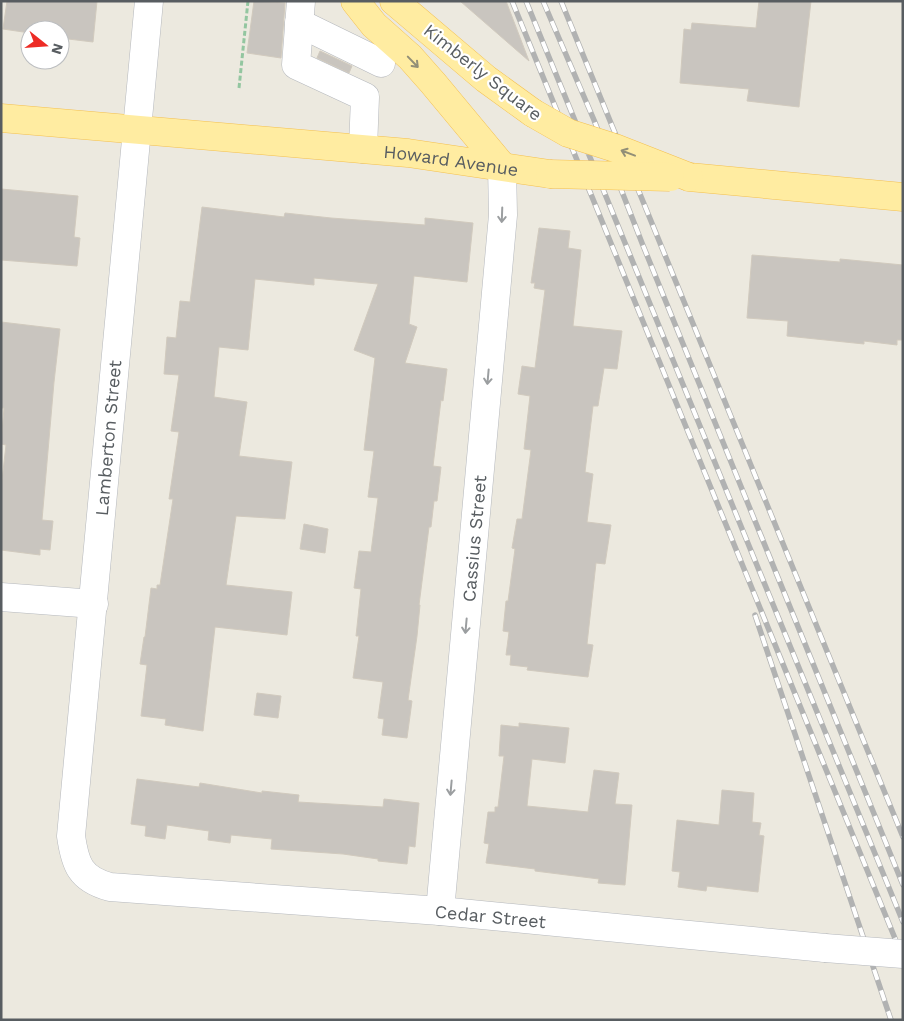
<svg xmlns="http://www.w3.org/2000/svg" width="904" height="1021" font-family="'Work Sans',sans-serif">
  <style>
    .building { fill: #c9c5bf; stroke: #d1cabe }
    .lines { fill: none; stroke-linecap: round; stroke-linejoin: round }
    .minor-casing { stroke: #b5b8bd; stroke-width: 29 }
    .major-casing { stroke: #f4c050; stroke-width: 29 }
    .path { stroke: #93c6a0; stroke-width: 3; stroke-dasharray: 5 2.5; stroke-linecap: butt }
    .minor { stroke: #fff; stroke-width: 28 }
    .major { stroke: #ffeca1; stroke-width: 28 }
    .rail-casing { stroke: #b1b2b2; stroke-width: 5.5 }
    .rail { stroke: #fff; stroke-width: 4; stroke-dasharray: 11; stroke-linecap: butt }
    .minor-bridge-casing { stroke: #b5b8bd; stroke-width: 29; stroke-linecap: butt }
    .major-bridge-casing { stroke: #f4c050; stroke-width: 29; stroke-linecap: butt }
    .minor-bridge { stroke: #fff; stroke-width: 28 }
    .major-bridge { stroke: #ffeca1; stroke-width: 28 }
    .oneway { stroke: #928f77 }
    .oneway2 { stroke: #9b9ea0 }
    .labels { text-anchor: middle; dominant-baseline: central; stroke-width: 4.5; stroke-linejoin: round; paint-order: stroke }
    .street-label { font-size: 18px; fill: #585d61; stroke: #fff }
  </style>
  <rect width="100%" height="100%" fill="#ece9df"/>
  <g class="building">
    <path d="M7 1H97L93 42 60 38V30H30V33L3 29Z"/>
    <path d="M254 1 285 3 281 58 247 53Z"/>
    <path d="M460 1H506L529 61Z"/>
    <path d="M759 1H811L799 107 747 101 749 89 680 83 684 29 691 30 692 23 756 28Z"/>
    <path d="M320 51 352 66 349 73 317 58Z"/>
    <path d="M1 189 78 196 74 237 80 238 77 266 1 260Z"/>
    <path d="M202 207 284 217 285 213 331 218 425 225V218L473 223 467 282 414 276 409 324 417 327 405 363 447 369 443 401 441 400 433 466 441 467 437 501H434L431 527H429L419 605H420L417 636 408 700 412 701 407 738 382 735 384 719 378 718 383 682 353 678 359 636H356L361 589 354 588 359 551 371 552 378 498 368 497 374 451 364 450 375 358 354 350 378 284 314 278V285L255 279 248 350 219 347 214 397 247 402 239 456 292 462 285 519 236 516 226 585 292 592 287 635 215 627 203 731 165 725 166 719 141 716 147 665 140 664 144 637H145L151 588 157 589V585H160L173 499H169L179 432 171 431 179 375 164 374 167 337 176 338 180 301 190 302Z"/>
    <path d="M539 228 570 231 568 248 581 250 573 326 622 331 617 369 604 368 598 406H593L585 472 593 474 587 522 611 525 605 564 596 563 587 644 593 645 588 677 527 670 528 667 510 665 511 655H506L509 632 503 631 506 601H508L515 549 512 548 517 519H522L531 450 524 449 530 396 518 394 522 366 535 368 545 290 534 288 535 283H531Z"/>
    <path d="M752 255 840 262V259L903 265V340H897V345L864 341V344L787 336 788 321 747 318Z"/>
    <path d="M1 322 60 329 54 382 42 520 53 521 50 550 40 549V555L1 550V489L6 445 1 444 4 408H1Z"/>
    <path d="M304 524 328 529 325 553 300 549Z"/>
    <path d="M257 693 281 696 278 718 254 715Z"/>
    <path d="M519 723 569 728 565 763 532 759 527 806 588 812 594 770 619 773 615 804 632 805 625 885 598 883 599 879 535 871V869L486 863 489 844 484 843 488 812H495V807H498L504 756H499L501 725 519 727Z"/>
    <path d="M137 779 199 787 200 783 262 793V791L299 795 298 802 383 807 384 799 419 803 415 847 409 846 407 864 378 861V859L343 854 271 849 272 839 231 835 230 843 208 840 209 831 167 825 165 839 145 836 146 826 131 824Z"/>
    <path d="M722 790 754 793 752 822 761 823 759 835 764 836 758 892 707 886 706 891 678 887 680 872 672 871 677 820 719 825Z"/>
  </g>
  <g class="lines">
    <defs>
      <g id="minor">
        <path id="s1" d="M149 1 71 836C75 864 80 879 110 887L440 911 825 948"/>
        <path d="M301 1 296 65 365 97 363 149"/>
        <path d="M299 23 381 63"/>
        <path d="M1 597 94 604"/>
        <path id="s2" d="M440 911 503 215 502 166"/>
      </g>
      <g id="major">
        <path d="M355 1 374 25 410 57 433 83 502 166"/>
        <path d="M394 1 486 79 533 113"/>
        <path id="s3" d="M1 118 408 153 550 174"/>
        <path d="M689 177 903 197"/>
      </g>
    </defs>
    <use href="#minor" class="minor-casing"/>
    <use href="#major" class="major-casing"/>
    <path class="path" d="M239 88 248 1"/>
    <use href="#minor" class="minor"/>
    <use href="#major" class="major"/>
    <defs>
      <g id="rail">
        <path d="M512 1 903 958"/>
        <path d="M526 1 903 922"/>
        <path d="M543 1 594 120 642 243 903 885"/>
        <path d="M561 1 903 837"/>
        <path d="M755 615 891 1020"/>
      </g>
    </defs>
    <use href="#rail" class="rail-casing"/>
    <use href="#rail" class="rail"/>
    <defs>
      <path id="minor-bridge" d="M825 948 903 954"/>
      <g id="major-bridge">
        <path d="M533 113 568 133 615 148 689 177"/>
        <path d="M550 174 670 177"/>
      </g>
    </defs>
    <use href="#minor-bridge" class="minor-bridge-casing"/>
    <use href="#major-bridge" class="major-bridge-casing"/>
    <use href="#minor-bridge" class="minor-bridge"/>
    <use href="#major-bridge" class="major-bridge"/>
  </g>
  <defs><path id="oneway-shaft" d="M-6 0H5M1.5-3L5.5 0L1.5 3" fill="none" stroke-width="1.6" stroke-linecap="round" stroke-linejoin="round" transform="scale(1.25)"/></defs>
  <g class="oneway">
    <use href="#oneway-shaft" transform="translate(413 62) rotate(46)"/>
    <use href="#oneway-shaft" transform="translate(628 153) rotate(-159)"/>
  </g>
  <g class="oneway2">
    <use href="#oneway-shaft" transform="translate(502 215) rotate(92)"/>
    <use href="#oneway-shaft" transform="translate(488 377) rotate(95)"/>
    <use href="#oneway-shaft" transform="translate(466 626) rotate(95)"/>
    <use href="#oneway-shaft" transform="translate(451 788) rotate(95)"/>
  </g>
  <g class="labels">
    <g class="street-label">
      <text transform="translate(483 72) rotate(38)">Kimberly Square</text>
      <text stroke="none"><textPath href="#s3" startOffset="452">Howard Avenue</textPath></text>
      <text transform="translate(108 438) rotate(-85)">Lamberton Street</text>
      <text stroke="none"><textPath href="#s2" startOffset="374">Cassius Street</textPath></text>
      <text stroke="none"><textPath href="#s1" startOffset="1290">Cedar Street</textPath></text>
    </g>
  </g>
  <rect width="904" height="1021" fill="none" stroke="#585d61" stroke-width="5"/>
  <g transform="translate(45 45) rotate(107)"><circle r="24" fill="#ffffff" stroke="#bcbec0"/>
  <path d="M0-4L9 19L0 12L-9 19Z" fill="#ed2c25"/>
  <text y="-8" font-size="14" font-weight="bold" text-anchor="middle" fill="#585d61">N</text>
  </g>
</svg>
